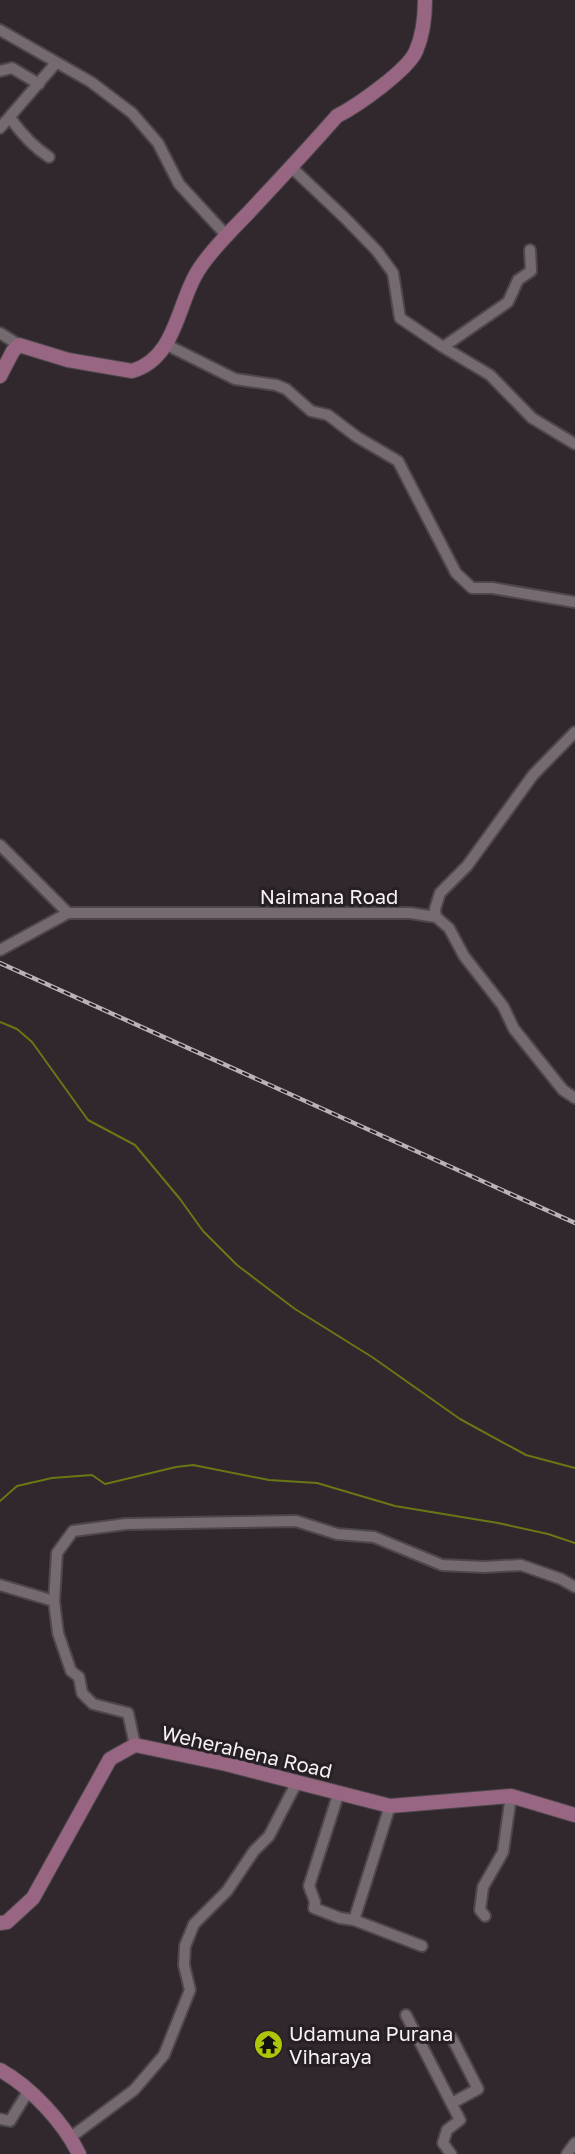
<svg xmlns="http://www.w3.org/2000/svg" width="575" height="2154" font-family="'Golos Text',sans-serif">
  <style>
    .lines { fill: none; stroke-linecap: round; stroke-linejoin: round }
    .stream { stroke: #697714; stroke-width: 2 }
    .minor-casing { stroke: #4d474b; stroke-width: 14 }
    .major-casing { stroke: #4d474b; stroke-width: 16 }
    .minor { stroke: #746a6f; stroke-width: 10 }
    .major { stroke: #986683; stroke-width: 14 }
    .rail-casing { stroke: #b9b3b7; stroke-width: 4.5 }
    .rail { stroke: #261f23; stroke-width: 2; stroke-dasharray: 7; stroke-linecap: butt }
    .labels { text-anchor: middle; dominant-baseline: central; stroke-width: 6; stroke-linejoin: round; paint-order: stroke }
    .street-label { font-size: 20px; fill: #f6f1f4; stroke: #261f23 }
    .poi-label { font-size: 20px; fill: #f6f1f4; stroke: #261f23; text-anchor: start }
  </style>
  <rect width="100%" height="100%" fill="#30282d"/>
  <g class="lines">
    <g class="stream">
      <path d="M0 1022 17 1029 32 1042 88 1120 135 1145 180 1199 203 1231 237 1265 295 1309 372 1357 460 1419 526 1455 575 1468"/>
      <path d="M0 1501 17 1486 52 1478 92 1475 105 1484 176 1467 193 1465 269 1480 317 1483 395 1506 498 1523 548 1534 575 1543"/>
    </g>
    <defs>
      <g id="minor">
        <path d="M0 30 91 82 132 113 158 143 179 184 227 236"/>
        <path d="M0 71 12 68 39 84"/>
        <path d="M10 118C21 133 33 147 49 157"/>
        <path d="M0 128 56 63"/>
        <path d="M291 167 345 218 377 251 393 273 400 318 443 347 490 375 532 418 575 444"/>
        <path d="M0 333 19 345"/>
        <path d="M165 344 235 379 276 385 286 389 311 411 328 415 357 437 398 461 456 573 472 588H492L575 602"/>
        <path d="M443 347 508 302 518 280 531 271 530 250"/>
        <path d="M0 845 68 913"/>
        <path d="M436 917 435 909 440 893 467 866 533 775 575 732"/>
        <path d="M0 950 68 913H410L436 917 449 928 464 956 503 1006 514 1029 563 1090 575 1098"/>
        <path d="M0 1585 54 1601"/>
        <path d="M135 1745 128 1713 93 1704 82 1693 79 1677 71 1671 58 1633 54 1601 57 1553 73 1531 126 1524 296 1521 337 1534 374 1537 442 1565 484 1567 521 1565 561 1579 575 1587"/>
        <path d="M339 1792 309 1886 315 1902 314 1908 340 1918 354 1920 422 1946"/>
        <path d="M485 1916 480 1910 483 1887 503 1852 511 1796"/>
        <path d="M354 1920 390 1806"/>
        <path d="M406 2015 460 2120 447 2130 443 2143 451 2154"/>
        <path d="M452 2103 478 2089 452 2038"/>
        <path d="M0 2119 10 2121 29 2090"/>
        <path d="M71 2137 134 2090 164 2055 190 1990 184 1965 185 1946 194 1924 227 1891 254 1851 269 1836 297 1782"/>
        <path d="M567 2154 575 2143"/>
      </g>
      <g id="major">
        <path d="M0 376 13 351 19 345 68 360 132 371C174 359 177 309 195 276 206 255 234 228 251 210 280 179 309 148 337 116 357 106 408 70 416 51 423 35 425 16 425 0"/>
        <path d="M0 1923 7 1922 33 1898 110 1759 135 1745 226 1764 390 1806 511 1796 575 1815"/>
        <path d="M0 2070C31 2087 64 2123 79 2154"/>
      </g>
    </defs>
    <use href="#minor" class="minor-casing"/>
    <use href="#major" class="major-casing"/>
    <use href="#minor" class="minor"/>
    <use href="#major" class="major"/>
    <defs>
      <path id="rail" d="M0 963 575 1223"/>
    </defs>
    <use href="#rail" class="rail-casing"/>
    <use href="#rail" class="rail"/>
  </g>
  <defs>
    <symbol id="temple-disc" viewBox="-11 -11 22 22"><circle r="9.5" fill="#aec509" stroke="#261f23"/><path d="M0-6L5-2H3V0L6.5 2.5H4V6H1.5V3h-3V6H-4V2.5H-6.5L-3 0V-2H-5Z" fill="#111"/></symbol>
  </defs>
  <g fill-rule="evenodd">
    <use href="#temple-disc" x="252" y="2028" width="33" height="33"/>
  </g>
  <g class="labels">
    <g class="street-label">
      <text x="329" y="896">Naimana Road</text>
      <text transform="translate(247 1751) rotate(13)">Weherahena Road</text>
    </g>
    <g class="poi-label">
      <text x="289" y="2033">Udamuna Purana<tspan x="289" dy="23">Viharaya</tspan></text>
    </g>
  </g>
</svg>
